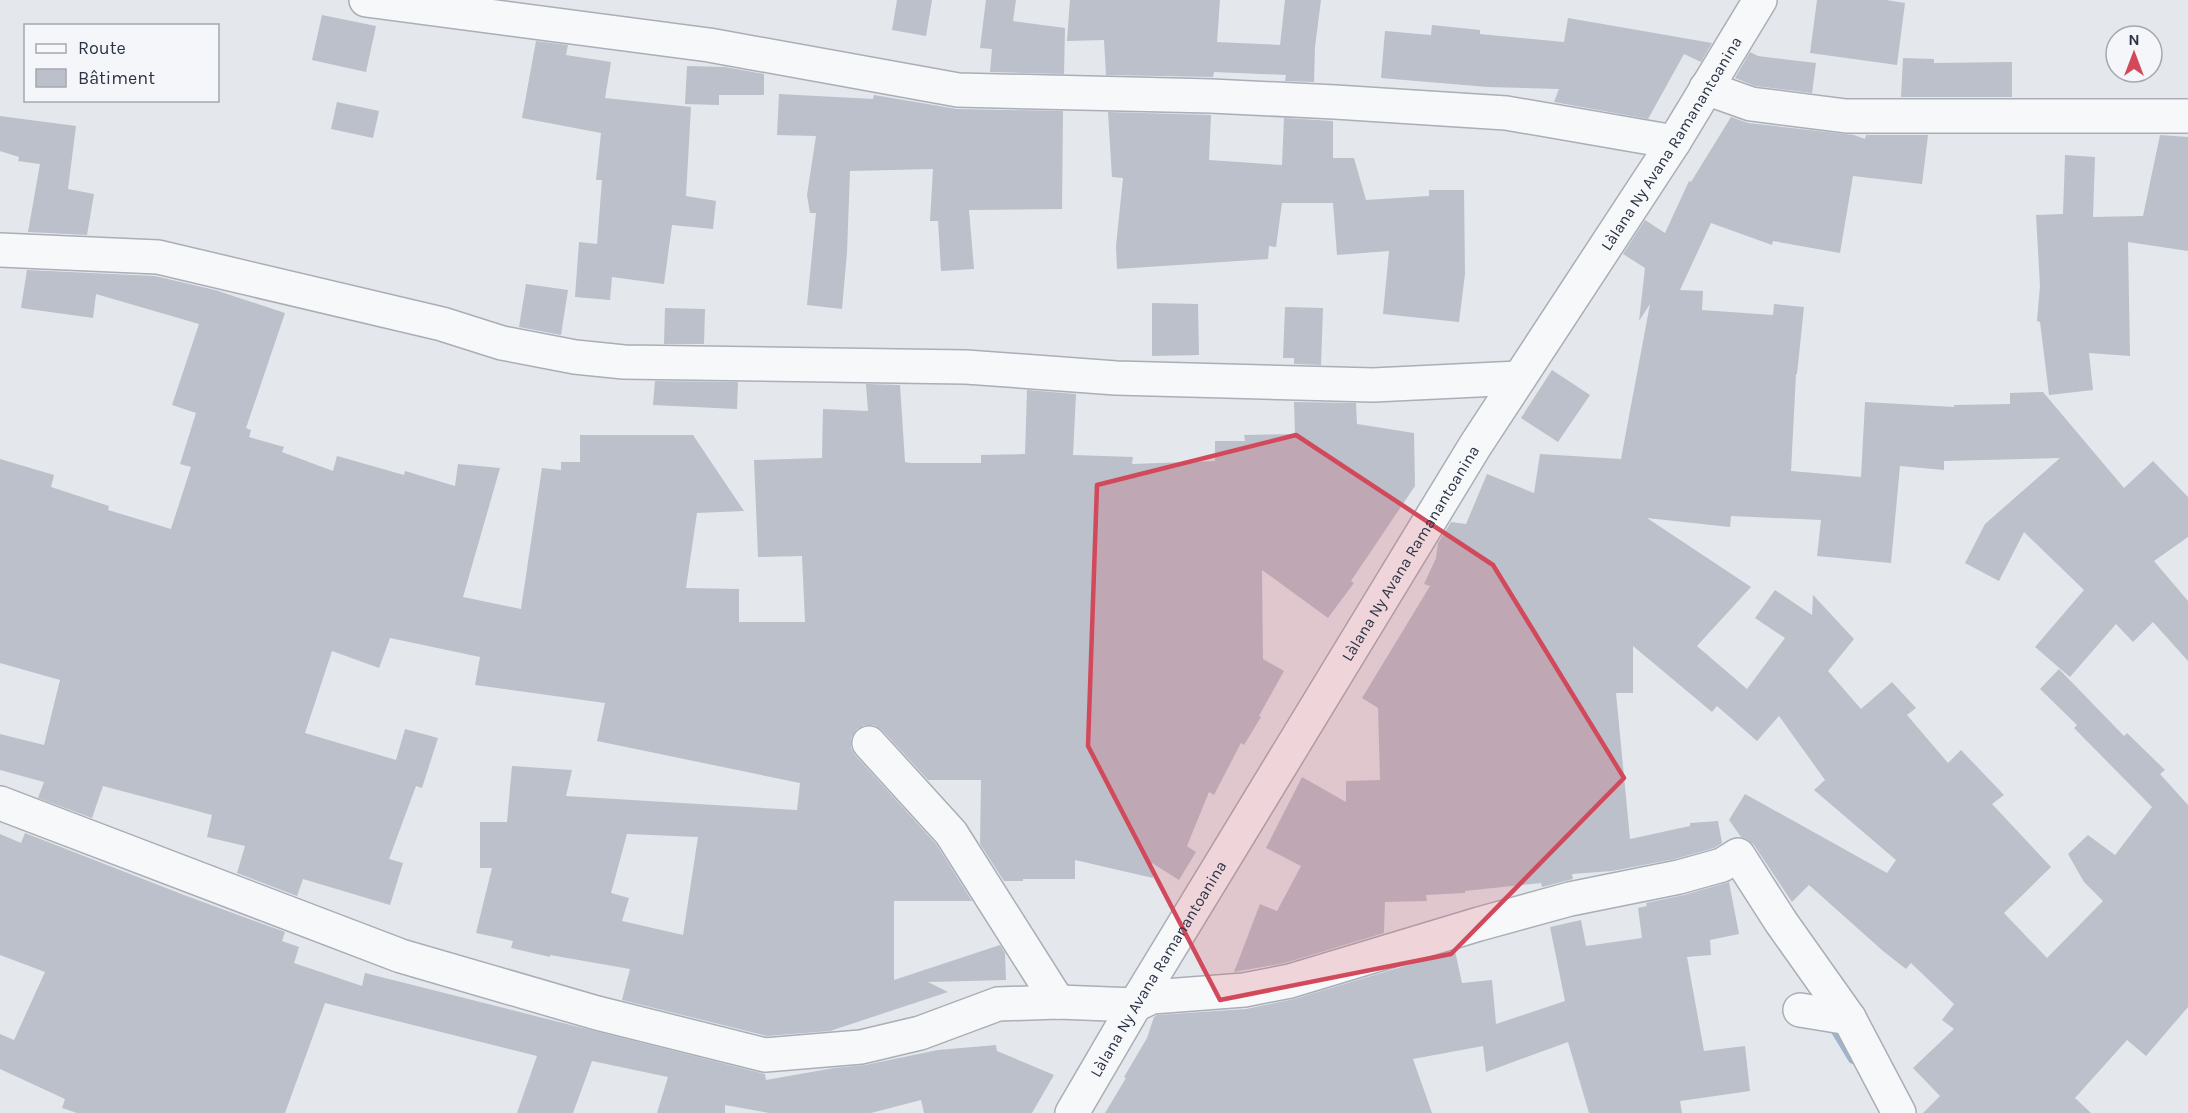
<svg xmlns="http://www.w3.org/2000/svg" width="2188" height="1113" font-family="Karla,sans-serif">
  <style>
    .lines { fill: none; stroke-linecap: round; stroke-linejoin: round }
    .stream { stroke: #9fb4cc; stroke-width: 10 }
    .building { fill: #bbc0ca; fill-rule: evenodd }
    .minor-casing { stroke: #a9aeb7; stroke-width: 36 }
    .minor { stroke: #f7f8fa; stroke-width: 33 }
    .marked { fill: #d1495b; fill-opacity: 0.2; stroke: #d1495b; stroke-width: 4.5; stroke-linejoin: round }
    .labels { text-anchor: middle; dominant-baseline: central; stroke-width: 6; stroke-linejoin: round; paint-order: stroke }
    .street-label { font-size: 16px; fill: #2b3445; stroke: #f4f6f9 }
  </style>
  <rect width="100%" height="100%" fill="#e4e7ec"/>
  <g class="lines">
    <path class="stream" d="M1830 1021 1853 1059"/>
  </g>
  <g class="building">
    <path d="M897 0H932L926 36 892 30Z"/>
    <path d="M986 0H1016L1013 21 1065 28 1064 74 990 72 992 49 980 48Z"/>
    <path d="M1070 0H1220L1217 42 1280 45 1285 0H1321L1315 47 1314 82 1285 81 1286 75 1214 72 1213 77 1106 75 1104 40 1067 41Z"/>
    <path d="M1817 0H1886L1905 3 1897 65 1810 53Z"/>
    <path d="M322 15 376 26 366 72 312 60Z"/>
    <path d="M1568 18 1712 43 1701 62 1684 54 1648 119 1554 102 1559 89 1487 87 1381 78 1385 31 1431 35 1432 25 1480 30V34L1564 42Z"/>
    <path d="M536 41 568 45 566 55 611 62 605 98 691 107 686 196 716 201 713 229 672 225 664 284 612 277 610 300 575 297 579 242 597 244 602 180H596L601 133 522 118Z"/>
    <path d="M1750 52 1758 56 1816 63 1812 93 1755 86 1735 78Z"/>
    <path d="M1903 58 1934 59V63L2012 62V97H1901Z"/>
    <path d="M687 66 725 67 764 74V95H719V105L685 104Z"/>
    <path d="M779 94 873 99 874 95 957 109 1063 111 1062 209 969 210 974 269 941 271 938 221H930L933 169 850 171 847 252 842 309 807 305 816 213H810L807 195 816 136 777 135Z"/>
    <path d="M337 102 379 111 373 138 331 129Z"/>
    <path d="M1108 112 1211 115 1209 160 1282 165 1284 118 1333 121V158H1354L1366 200 1429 196V190H1464L1465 274 1459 322 1383 314 1389 251 1337 255 1333 203H1282L1276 247 1269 246 1268 259 1117 269 1116 246 1123 178 1112 177Z"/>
    <path d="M0 116 76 126 68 189 94 194 87 235 28 232 40 164 18 161 19 157 0 151Z"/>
    <path d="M1731 117 1748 123 1854 135 1865 139 1866 135H1928L1922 184 1853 176 1840 253 1773 241 1772 245 1711 223 1680 290 1703 291 1702 310 1773 315 1774 304 1804 307 1797 374H1796L1791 471 1861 477 1865 402 1954 407V405L2010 404V393L2043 392 2124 488 2153 461 2188 497V537L2154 561 2188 601V661L2153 622 2133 642 2116 624 2070 677 2035 647 2084 590 2024 532 1999 581 1965 563 1985 524 2060 458 1944 461V470L1900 466 1891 563 1817 556 1821 520 1731 516 1730 527 1647 518 1751 587 1697 646 1747 689 1785 638 1755 618 1775 590 1812 615 1813 595 1854 639 1828 671 1861 709 1892 682 1916 708 1907 715 1948 763 1961 750 2004 795 1992 804 2051 867 2004 913 2047 958 2103 901 2084 882 2068 854 2088 835 2115 855 2152 807 2074 728 2077 725 2040 689 2059 669 2124 736 2127 733 2165 770 2160 774 2188 805V1007L2146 1056 2127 1040 2075 1098 2091 1113H1923L1940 1096 1913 1068 1954 1029 1942 1020 1954 1004 1911 963 1906 969 1883 951 1809 885 1792 902 1754 845 1747 839 1741 837 1729 820 1745 794 1887 873 1896 860 1814 790 1825 780 1779 716 1757 741 1717 706 1712 712 1633 646V693H1616L1630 839 1690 826V823L1718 821 1722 843 1714 848 1675 859 1612 871 1572 874 1573 879 1542 887 1541 883 1465 891V893L1426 895 1427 901 1385 902 1384 933 1285 963 1234 972 1260 904 1277 911 1301 866 1266 848 1302 777 1346 802V781L1380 780 1378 708 1362 698 1430 586 1424 584 1436 558 1438 543 1451 522 1466 524 1487 474 1534 493 1540 454 1621 459 1650 304 1639 321 1645 268 1623 254 1645 220 1665 233 1689 181 1691 182Z"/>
    <path d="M2160 135 2188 137V251L2128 242 2130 356 2089 353 2093 390 2049 395 2040 322 2037 321 2040 286 2036 215 2063 214 2065 155 2095 157 2093 217 2143 216Z"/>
    <path d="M27 270 155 276 215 290 285 313 246 428 251 430 249 437 284 447 282 452 333 471 337 456 404 475 405 471 455 486 458 464 500 468 463 597 521 609 542 468 561 470V462H580V435H693L744 511 697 513 686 588 739 589V622H805L802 556 758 557 754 460 822 458 823 409 868 411 866 384 900 385 905 462 911 463H981V455L1025 454 1027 390 1076 394 1073 455 1133 457 1132 464 1215 461V441H1245L1244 435 1295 434 1294 402 1356 403 1357 424 1414 433 1415 486 1351 581 1354 583 1328 618 1262 570 1263 659 1284 671 1259 716 1261 717 1244 745 1241 743 1214 795 1209 792 1187 846 1196 852 1179 880 1152 863 1153 878 1075 860V879H1023V881H1004L980 844 981 780H928L882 730 874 725H864L857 729 851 738V748L855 755 936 844 972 901H894V980L1000 945 1005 953 1006 980 928 982 948 992 830 1031 767 1036 622 1000 630 969 550 955V957L511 948 513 941 476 933 492 868H480V822H507L512 766 572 770 566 796 797 810 800 783 597 741 605 703 475 685 480 657 390 638 379 668 332 651 305 733 396 760 405 729 438 738 422 788 416 786 389 859 403 863 390 905 303 879 297 896 237 873 245 846 207 837 212 815 103 786 92 818 38 798 44 782 0 770V734L44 745 60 680 0 663V459L54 475 51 487 109 506 108 510 171 529 191 467 180 464 196 413 172 405 199 324 96 294 93 318 21 308ZM627 834 698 837 683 935 622 921 629 898 611 893Z"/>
    <path d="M526 284 568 290 561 335 519 327Z"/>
    <path d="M1152 303 1198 304 1199 355 1152 356Z"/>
    <path d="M1285 307 1323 308 1321 365 1294 364V358H1283Z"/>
    <path d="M665 308 705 309 704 344H664Z"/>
    <path d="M1552 370 1590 395 1558 442 1521 418Z"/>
    <path d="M655 381 738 382 737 409 653 405Z"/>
    <path d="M25 833 184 895 285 932 282 941 299 947 294 963 362 986 365 973 765 1074 766 1080 834 1068 865 1065 938 1050 996 1045 997 1051 1054 1075 1032 1113H924L921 1100 871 1113H769L725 1105V1113H657L668 1077 592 1061 573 1113H517L537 1056 325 1003 285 1113H77L62 1108 65 1099 0 1069V1034L14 1040 45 972 0 955V834L21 843Z"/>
    <path d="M1729 882 1739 934 1710 940 1711 955 1687 957 1704 1051 1745 1046 1750 1091 1680 1101 1682 1113H1589L1568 1042 1486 1072 1483 1046 1413 1059 1432 1113H1105L1126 1078 1124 1077 1147 1038 1154 1017 1157 1015 1246 1009 1294 999 1455 951 1462 983 1492 980 1496 1024 1565 1001 1550 927 1581 920 1586 946 1642 938 1638 908 1647 906 1646 903 1684 895Z"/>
  </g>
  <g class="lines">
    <defs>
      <g id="minor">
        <path d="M366 0 709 45 958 90 1211 96 1335 102 1506 113 1674 142"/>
        <path d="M1706 88 1751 104 1846 116H2188"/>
        <path d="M0 250 158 257 442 324 502 343 575 357 624 362 966 367 1116 378 1373 385 1519 378"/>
        <path d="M869 743 951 833 1058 1002"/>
        <path d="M0 803 401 956 597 1013 765 1055 861 1047 920 1033 998 1004 1058 1002 1135 1005 1152 997 1244 990 1290 981 1479 924 1570 899 1679 877 1722 865 1738 855 1781 922 1849 1018 1899 1113"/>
        <path d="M1800 1010 1849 1018"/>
        <path id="s1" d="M1072 1113 1135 1005 1475 446 1674 142 1760 0"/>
      </g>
    </defs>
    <use href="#minor" class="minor-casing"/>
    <use href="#minor" class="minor"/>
  </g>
  <path class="marked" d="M1296 435 1493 565 1624 778 1451 954 1220 1000 1088 746 1097 485Z"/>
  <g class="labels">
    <g class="street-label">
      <text stroke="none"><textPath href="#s1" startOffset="1140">Làlana Ny Avana Ramanantoanina</textPath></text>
      <text stroke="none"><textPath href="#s1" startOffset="654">Làlana Ny Avana Ramanantoanina</textPath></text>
      <text stroke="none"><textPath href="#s1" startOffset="168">Làlana Ny Avana Ramanantoanina</textPath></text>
    </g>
  </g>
  <rect x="24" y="24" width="195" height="78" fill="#f4f6f9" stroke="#a4a8b1" stroke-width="1.5"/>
  <rect x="36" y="44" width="30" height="9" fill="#f7f8fa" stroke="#a4a8b1" stroke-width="1.5"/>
  <text x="78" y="54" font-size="18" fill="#2b3445">Route</text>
  <rect x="36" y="69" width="30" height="18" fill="#bbc0ca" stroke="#a4a8b1" stroke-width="1.5"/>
  <text x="78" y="84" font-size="18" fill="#2b3445">Bâtiment</text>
  <g transform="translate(2134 54)"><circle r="28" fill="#f4f6f9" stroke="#a4a8b1" stroke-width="1.5"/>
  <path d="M0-4.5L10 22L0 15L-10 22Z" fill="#d1495b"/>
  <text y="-9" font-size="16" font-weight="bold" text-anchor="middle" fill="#2b3445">N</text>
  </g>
</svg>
